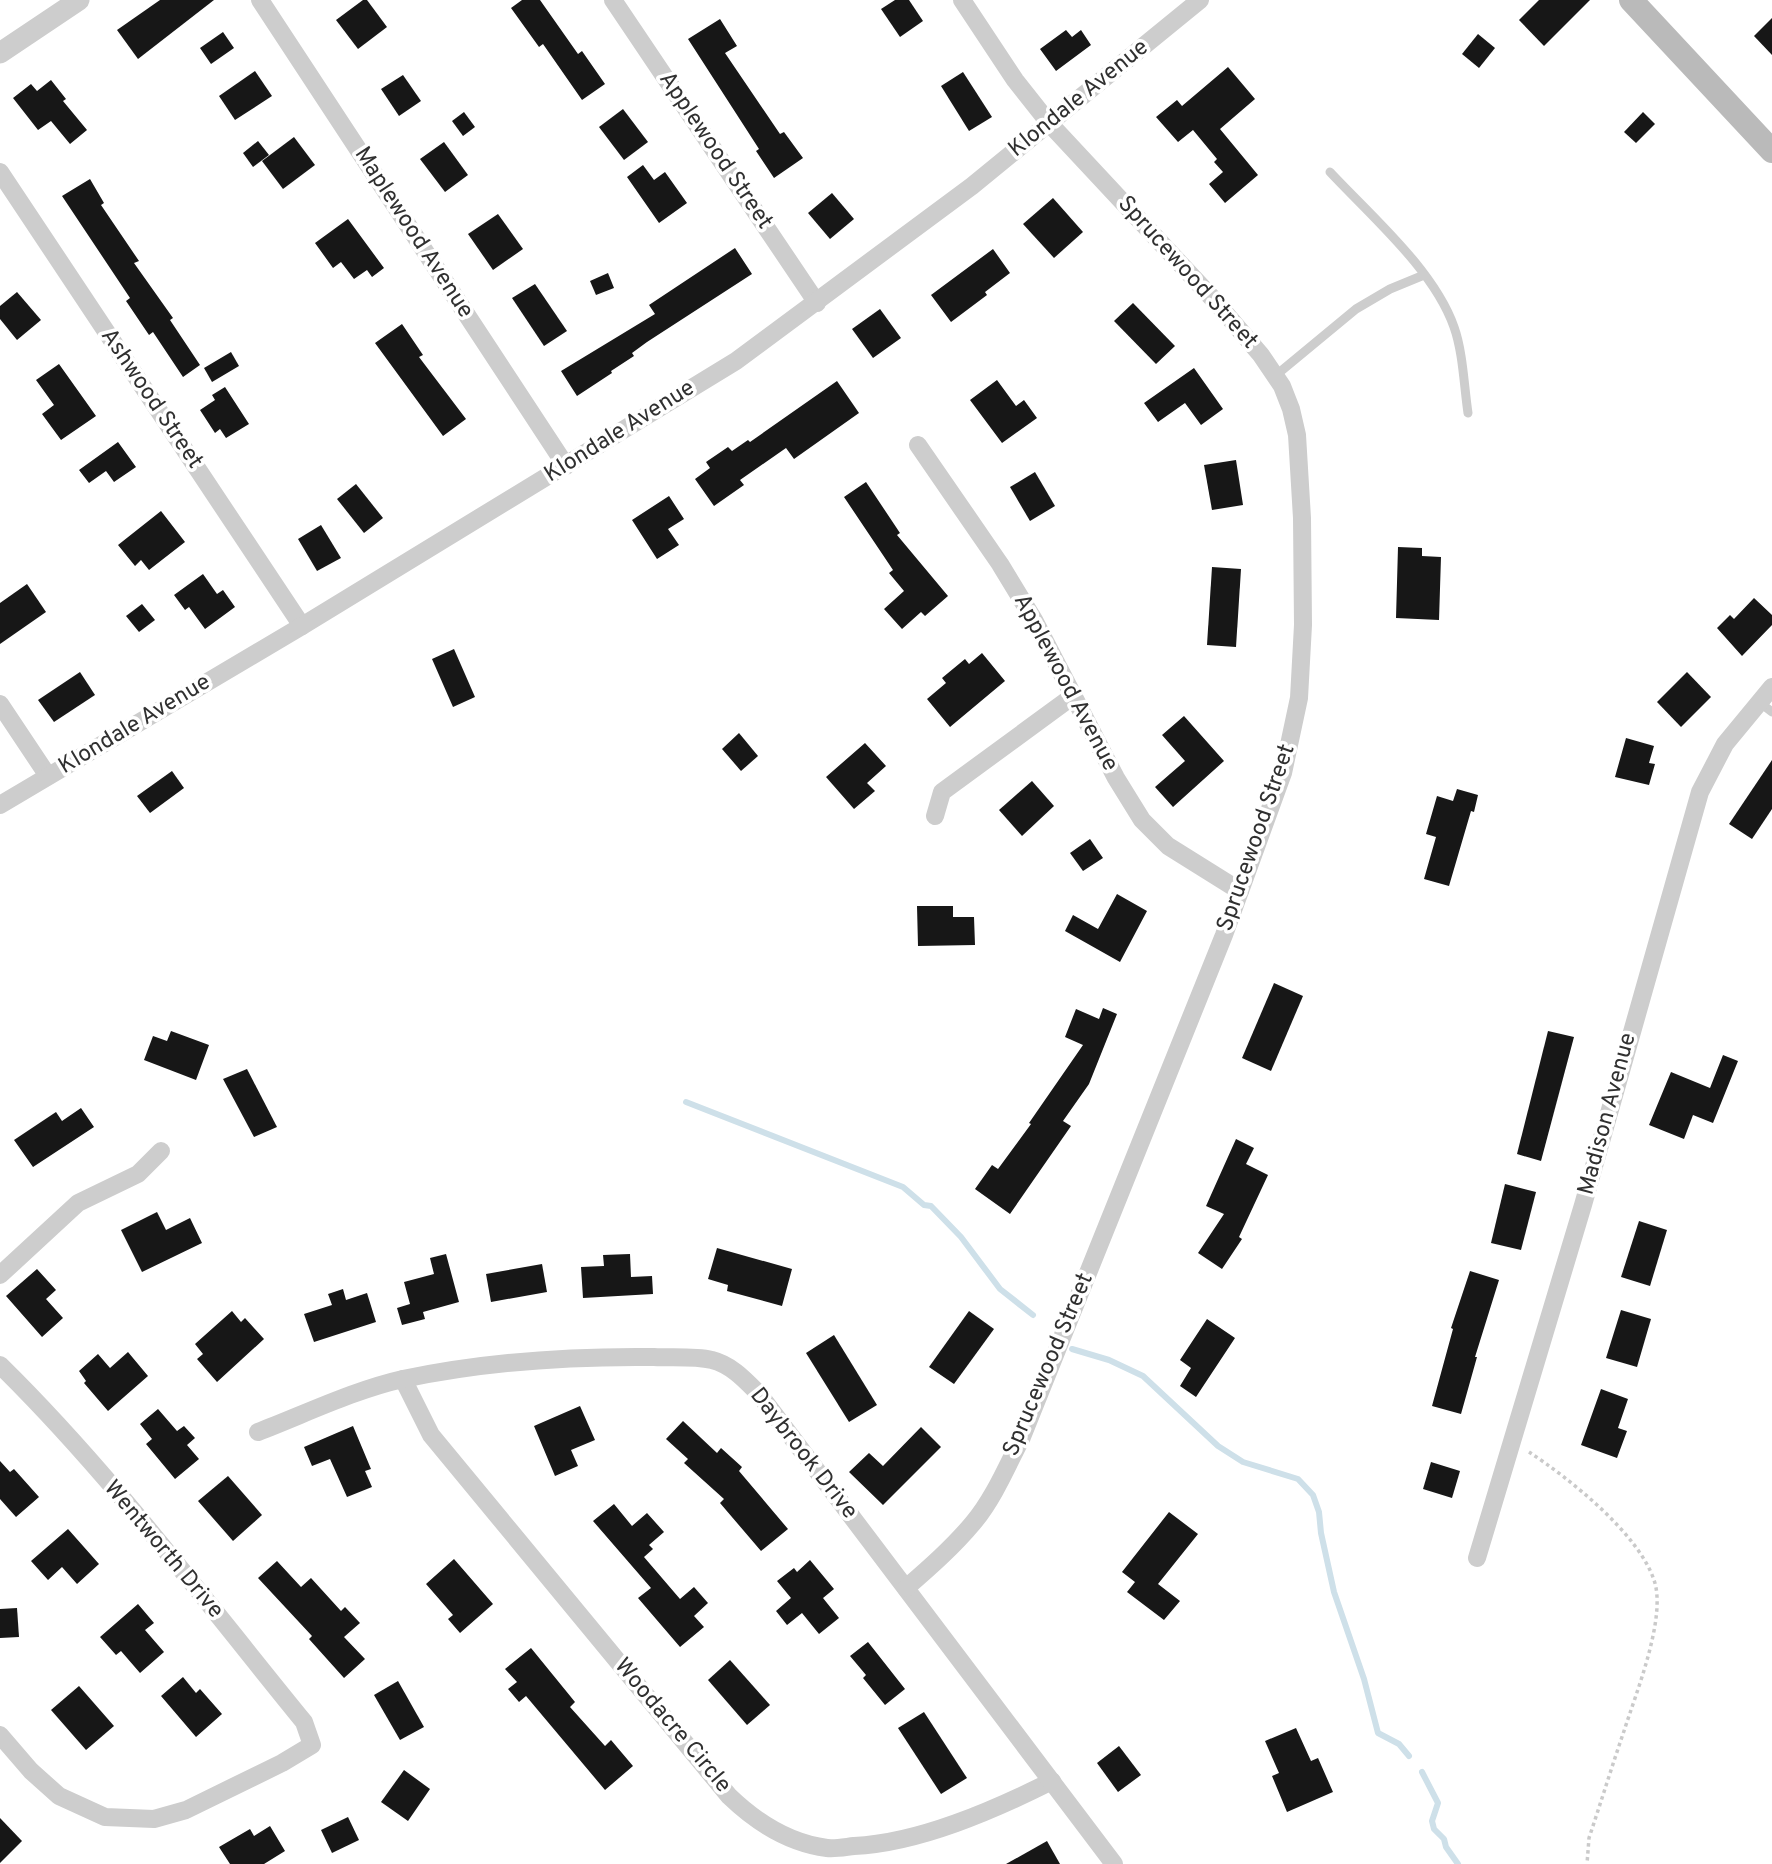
<svg xmlns="http://www.w3.org/2000/svg" width="1772" height="1864" font-family="Overpass,sans-serif">
  <style>
    .lines { fill: none; stroke-linecap: round; stroke-linejoin: round }
    .stream { stroke: #cee0e9; stroke-width: 6 }
    .building { fill: #171717 }
    .path { stroke: #cacaca; stroke-width: 3.5; stroke-dasharray: 3.5 3.5; stroke-linecap: butt }
    .service { stroke: #cdcdcd; stroke-width: 9 }
    .minor { stroke: #cdcdcd; stroke-width: 18 }
    .tertiary { stroke: #cdcdcd; stroke-width: 21 }
    .secondary { stroke: #bababa; stroke-width: 24 }
    .labels { text-anchor: middle; dominant-baseline: central; stroke-width: 7; stroke-linejoin: round; paint-order: stroke }
    .street-label { font-size: 23px; fill: #303030; stroke: #fff }
  </style>
  <rect width="100%" height="100%" fill="#fff"/>
  <g class="lines">
    <g class="stream">
      <path d="M686 1102 903 1187 924 1205 931 1206 961 1237 1000 1289 1033 1315"/>
      <path d="M1072 1349 1109 1360 1143 1376 1218 1446 1243 1462 1298 1479 1313 1495 1319 1512 1321 1533 1334 1592 1364 1679 1378 1733 1399 1744 1409 1756"/>
      <path d="M1422 1772 1438 1803 1432 1821 1434 1829 1444 1839 1446 1847 1458 1864"/>
    </g>
  </g>
  <g class="building">
    <path d="M160 0H214L138 59 117 30Z"/>
    <path d="M363 0H367L387 27 358 49 336 20Z"/>
    <path d="M522 0H540L578 54 582 51 605 84 582 100 543 44 539 47 511 8Z"/>
    <path d="M895 0H909L923 21 900 37 881 9Z"/>
    <path d="M1539 0H1590L1544 46 1519 20Z"/>
    <path d="M1772 18V55L1754 36Z"/>
    <path d="M720 19 737 46 725 53 780 134 784 132 803 158 774 178 756 151 759 149 688 39Z"/>
    <path d="M1066 30 1072 37 1081 30 1091 45 1056 71 1040 49Z"/>
    <path d="M223 32 234 48 211 64 200 48Z"/>
    <path d="M1478 34 1495 48 1479 68 1462 54Z"/>
    <path d="M1228 67 1255 99 1220 129 1258 175 1225 203 1209 184 1223 172 1214 162 1217 159 1193 130 1178 142 1156 117 1177 100 1182 106Z"/>
    <path d="M255 71 272 96 235 120 219 96Z"/>
    <path d="M963 72 992 117 969 131 941 86Z"/>
    <path d="M403 75 421 101 399 116 381 89Z"/>
    <path d="M51 80 66 99 63 101 87 130 70 144 51 121 38 130 13 98 31 84 37 91Z"/>
    <path d="M623 109 648 142 624 160 599 127Z"/>
    <path d="M464 112 475 127 463 136 452 121Z"/>
    <path d="M1643 112 1655 124 1636 143 1624 132Z"/>
    <path d="M294 137 315 165 283 189 262 161Z"/>
    <path d="M258 141 269 155 253 167 243 153Z"/>
    <path d="M444 142 468 175 445 192 420 159Z"/>
    <path d="M643 165 654 180 665 172 687 203 659 223 627 177Z"/>
    <path d="M90 179 104 203 101 205 139 261 134 263 173 318 170 320 200 365 183 377 153 332 149 335 126 301 130 298 62 196Z"/>
    <path d="M832 193 854 219 830 239 808 213Z"/>
    <path d="M1053 198 1083 232 1054 258 1023 224Z"/>
    <path d="M498 214 523 249 493 270 468 234Z"/>
    <path d="M348 219 384 268 372 277 367 270 354 279 341 262 333 268 315 243Z"/>
    <path d="M735 248 752 274 647 342 632 353 634 356 611 371 612 373 577 396 561 371 655 314 649 305Z"/>
    <path d="M993 249 1010 273 985 292 987 295 951 322 931 295Z"/>
    <path d="M608 273 614 288 596 295 590 281Z"/>
    <path d="M535 284 567 331 544 346 512 298Z"/>
    <path d="M17 292 41 320 17 340 0 319V306Z"/>
    <path d="M1133 303 1175 346 1156 364 1114 321Z"/>
    <path d="M880 309 901 338 873 358 852 329Z"/>
    <path d="M402 324 423 355 419 357 466 419 443 436 375 343Z"/>
    <path d="M231 352 239 366 212 382 204 368Z"/>
    <path d="M59 364 96 416 61 440 42 414 54 405 36 380Z"/>
    <path d="M1194 368 1223 409 1201 425 1185 403 1158 422 1144 403Z"/>
    <path d="M997 380 1016 406 1024 400 1037 418 1002 443 970 400Z"/>
    <path d="M837 381 859 413 794 459 786 448 740 480 744 485 714 506 695 479 710 468 706 462 728 447 732 451 748 440 750 442Z"/>
    <path d="M225 387 249 424 226 438 220 429 215 433 200 410 215 400 212 395Z"/>
    <path d="M118 442 136 467 114 482 106 471 89 483 79 470Z"/>
    <path d="M1236 460 1243 505 1212 510 1204 465Z"/>
    <path d="M1035 472 1055 506 1030 521 1010 487Z"/>
    <path d="M866 482 900 533 897 535 948 596 925 616 921 612 902 629 884 609 904 591 889 573 893 570 844 497Z"/>
    <path d="M356 484 383 518 364 533 337 499Z"/>
    <path d="M669 496 684 519 668 529 679 545 657 559 632 520Z"/>
    <path d="M161 511 185 542 149 570 141 560 135 566 118 545Z"/>
    <path d="M321 525 341 558 317 571 298 539Z"/>
    <path d="M1398 547 1422 548V556L1441 557 1439 620 1396 618Z"/>
    <path d="M1212 567 1241 569 1236 647 1207 645Z"/>
    <path d="M203 574 217 594 223 590 235 607 205 629 189 607 185 610 174 595Z"/>
    <path d="M27 584 46 612 0 644V603Z"/>
    <path d="M1754 598 1772 615V625L1742 656 1717 628 1730 615 1734 619Z"/>
    <path d="M142 604 155 620 139 632 126 616Z"/>
    <path d="M454 649 475 697 453 707 432 659Z"/>
    <path d="M982 653 1005 681 950 727 927 699 946 683 942 678 965 659 969 664Z"/>
    <path d="M80 672 95 695 54 722 38 700Z"/>
    <path d="M1687 672 1711 697 1681 727 1657 702Z"/>
    <path d="M1184 716 1224 761 1173 807 1155 787 1185 761 1162 735Z"/>
    <path d="M739 733 758 756 741 771 722 749Z"/>
    <path d="M1626 738 1654 746 1649 763 1655 764 1649 785 1615 777Z"/>
    <path d="M865 743 886 766 867 783 875 791 854 809 826 777Z"/>
    <path d="M1772 760V809L1752 839 1729 824Z"/>
    <path d="M172 771 184 788 150 813 137 796Z"/>
    <path d="M1032 781 1054 806 1022 836 999 810Z"/>
    <path d="M1457 789 1478 795 1474 812 1471 811 1449 886 1424 879 1436 837 1426 834 1437 796 1453 801Z"/>
    <path d="M1090 839 1103 858 1083 871 1070 853Z"/>
    <path d="M1117 894 1147 911 1120 962 1065 931 1073 915 1098 929Z"/>
    <path d="M917 906H953V917H974L975 945 918 946Z"/>
    <path d="M1274 983 1303 996 1271 1071 1242 1058Z"/>
    <path d="M1103 1008 1117 1014 1089 1084 1063 1121 1071 1126 1010 1214 975 1189 992 1165 998 1169 1031 1124 1029 1123 1083 1045 1065 1037 1076 1009 1099 1019Z"/>
    <path d="M171 1031 209 1045 196 1080 144 1060 153 1036 167 1041Z"/>
    <path d="M1548 1031 1574 1037 1541 1161 1517 1154Z"/>
    <path d="M1723 1055 1738 1061 1713 1123 1693 1115 1684 1139 1649 1125 1671 1072 1710 1088Z"/>
    <path d="M247 1069 277 1127 254 1137 223 1079Z"/>
    <path d="M81 1108 94 1127 33 1167 14 1140 56 1112 62 1121Z"/>
    <path d="M1236 1139 1254 1148 1246 1164 1268 1175 1239 1237 1242 1239 1222 1269 1198 1253 1224 1214 1206 1206Z"/>
    <path d="M1505 1184 1536 1192 1521 1250 1491 1243Z"/>
    <path d="M157 1212 166 1230 190 1218 202 1243 142 1272 121 1230Z"/>
    <path d="M1639 1221 1667 1230 1650 1286 1621 1277Z"/>
    <path d="M717 1248 792 1269 782 1306 727 1291 728 1285 708 1279Z"/>
    <path d="M446 1254 459 1302 423 1312 425 1319 402 1325 397 1308 410 1304 404 1282 434 1274 430 1258Z"/>
    <path d="M630 1254 631 1277 652 1276 653 1294 583 1298 581 1267 604 1266 603 1255Z"/>
    <path d="M542 1264 547 1292 491 1302 486 1274Z"/>
    <path d="M37 1269 56 1290 46 1299 63 1318 42 1337 6 1296Z"/>
    <path d="M1470 1271 1499 1280 1475 1357H1477L1461 1414 1432 1406 1453 1329 1451 1328Z"/>
    <path d="M343 1289 346 1300 367 1293 376 1322 314 1342 304 1314 332 1305 328 1294Z"/>
    <path d="M1621 1310 1651 1319 1637 1367 1606 1358Z"/>
    <path d="M232 1311 241 1322 245 1318 264 1339 217 1382 197 1359 203 1354 195 1344Z"/>
    <path d="M969 1311 994 1329 954 1384 929 1367Z"/>
    <path d="M1207 1319 1235 1338 1196 1397 1180 1386 1191 1368 1180 1360Z"/>
    <path d="M834 1335 877 1405 849 1422 806 1353Z"/>
    <path d="M128 1352 148 1376 108 1411 84 1383 86 1381 79 1371 98 1354 110 1368Z"/>
    <path d="M1601 1389 1628 1399 1618 1428 1627 1431 1617 1458 1581 1445Z"/>
    <path d="M580 1406 595 1440 571 1450 578 1466 555 1476 534 1426Z"/>
    <path d="M158 1409 177 1431 184 1426 195 1438 187 1445 199 1459 175 1479 146 1444 152 1439 140 1424Z"/>
    <path d="M683 1421 717 1453 721 1448 742 1467 739 1471 788 1529 761 1551 720 1503 724 1499 684 1463 688 1459 666 1439Z"/>
    <path d="M353 1426 371 1469 365 1471 372 1487 347 1497 330 1459 312 1466 304 1447Z"/>
    <path d="M921 1427 941 1447 883 1505 849 1472 869 1453 883 1466Z"/>
    <path d="M0 1461 10 1472 14 1469 39 1497 16 1517 0 1499Z"/>
    <path d="M1431 1462 1460 1471 1452 1498 1423 1489Z"/>
    <path d="M228 1476 262 1515 233 1541 198 1501Z"/>
    <path d="M614 1504 632 1526 647 1513 664 1532 649 1545 653 1549 644 1557 680 1599 694 1587 708 1603 694 1616 704 1627 680 1647 638 1598 651 1588 593 1521Z"/>
    <path d="M1169 1512 1198 1534 1158 1584 1180 1601 1164 1620 1127 1592 1135 1582 1122 1572Z"/>
    <path d="M68 1529 99 1564 77 1584 62 1567 48 1580 31 1561Z"/>
    <path d="M454 1559 493 1604 460 1633 448 1619 453 1615 426 1584Z"/>
    <path d="M810 1560 834 1589 823 1598 839 1618 819 1634 802 1613 787 1625 776 1611 791 1598 777 1581 794 1568 797 1572Z"/>
    <path d="M277 1561 301 1587 311 1578 341 1611 345 1607 360 1623 344 1637 365 1659 344 1678 309 1639 312 1636 258 1578Z"/>
    <path d="M138 1604 154 1623 145 1630 164 1652 140 1673 121 1651 116 1655 100 1637Z"/>
    <path d="M17 1608 19 1637 0 1638V1609Z"/>
    <path d="M868 1642 905 1689 885 1705 863 1678 866 1675 850 1656Z"/>
    <path d="M531 1648 575 1702 570 1707 605 1746 611 1740 633 1766 605 1790 526 1696 519 1702 508 1689 517 1682 505 1669Z"/>
    <path d="M730 1660 770 1705 747 1725 708 1680Z"/>
    <path d="M183 1677 196 1693 200 1689 222 1714 196 1737 161 1696Z"/>
    <path d="M398 1681 424 1727 400 1740 374 1695Z"/>
    <path d="M79 1686 114 1726 86 1750 51 1710Z"/>
    <path d="M924 1712 967 1778 941 1794 898 1728Z"/>
    <path d="M1296 1728 1311 1761 1318 1758 1333 1792 1287 1812 1272 1776 1279 1773 1265 1741Z"/>
    <path d="M1119 1746 1141 1775 1118 1792 1097 1763Z"/>
    <path d="M404 1770 430 1789 408 1821 381 1802Z"/>
    <path d="M348 1817 359 1840 332 1853 321 1830Z"/>
    <path d="M0 1818 22 1841 0 1863Z"/>
    <path d="M270 1826 285 1851 264 1864H230L219 1847 250 1829 254 1836Z"/>
    <path d="M1047 1841 1060 1864H1006Z"/>
  </g>
  <g class="lines">
    <path class="path" d="M1529 1452C1570 1479 1638 1533 1654 1580 1667 1617 1636 1693 1624 1731 1612 1766 1601 1802 1589 1838L1587 1864"/>
    <g class="service">
      <path d="M1330 172C1372 217 1434 270 1454 327 1463 352 1464 386 1468 413"/>
      <path d="M1275 376 1356 309 1390 289 1424 275"/>
      <path d="M1759 702 1772 712"/>
    </g>
    <g class="minor">
      <path d="M260 0 566 466"/>
      <path d="M613 0 817 303"/>
      <path d="M0 172 302 626"/>
      <path d="M918 445 1000 564 1034 620 1116 778 1142 820 1168 846 1240 891"/>
      <path d="M0 704 48 776"/>
      <path d="M0 805 302 626 736 361 972 186 1200 0"/>
      <path d="M935 816 942 792 1073 696"/>
      <path d="M0 1275 78 1203 138 1174 161 1151"/>
      <path d="M0 1365C111 1474 205 1601 304 1722L312 1745 282 1763 186 1810 154 1819 105 1817 59 1796 31 1771 0 1735"/>
      <path d="M403 1379 431 1435 729 1796C756 1822 788 1843 827 1848 835 1849 845 1847 854 1846 919 1843 994 1810 1052 1781"/>
      <path d="M258 1432C305 1414 354 1390 403 1379 484 1362 571 1356 654 1357 673 1358 694 1356 712 1360 732 1365 746 1381 759 1394L1114 1864"/>
      <path d="M1477 1558 1583 1205 1700 792 1725 744 1772 687"/>
      <path d="M906 1588C929 1568 953 1547 973 1523 994 1498 1007 1466 1022 1437L1224 935 1283 773 1299 698 1303 625 1302 518 1297 435 1291 409 1282 386 1261 355 1215 301 1049 123 1015 80 962 0"/>
    </g>
    <path class="tertiary" d="M0 53 79 0"/>
    <path class="secondary" d="M1631 0 1772 151"/>
  </g>
  <g class="labels">
    <g class="street-label">
      <text transform="translate(1079 99) rotate(-39)">Klondale Avenue</text>
      <text transform="translate(715 151) rotate(56)">Applewood Street</text>
      <text transform="translate(413 233) rotate(57)">Maplewood Avenue</text>
      <text transform="translate(1187 273) rotate(48)">Sprucewood Street</text>
      <text transform="translate(151 399) rotate(56)">Ashwood Street</text>
      <text transform="translate(620 432) rotate(-32)">Klondale Avenue</text>
      <text transform="translate(1065 683) rotate(62)">Applewood Avenue</text>
      <text transform="translate(135 725) rotate(-31)">Klondale Avenue</text>
      <text transform="translate(1257 838) rotate(-71)">Sprucewood Street</text>
      <text transform="translate(1608 1114) rotate(-75)">Madison Avenue</text>
      <text transform="translate(1049 1365) rotate(-67)">Sprucewood Street</text>
      <text transform="translate(803 1454) rotate(52)">Daybrook Drive</text>
      <text transform="translate(163 1550) rotate(50)">Wentworth Drive</text>
      <text transform="translate(672 1726) rotate(50)">Woodacre Circle</text>
    </g>
  </g>
</svg>
